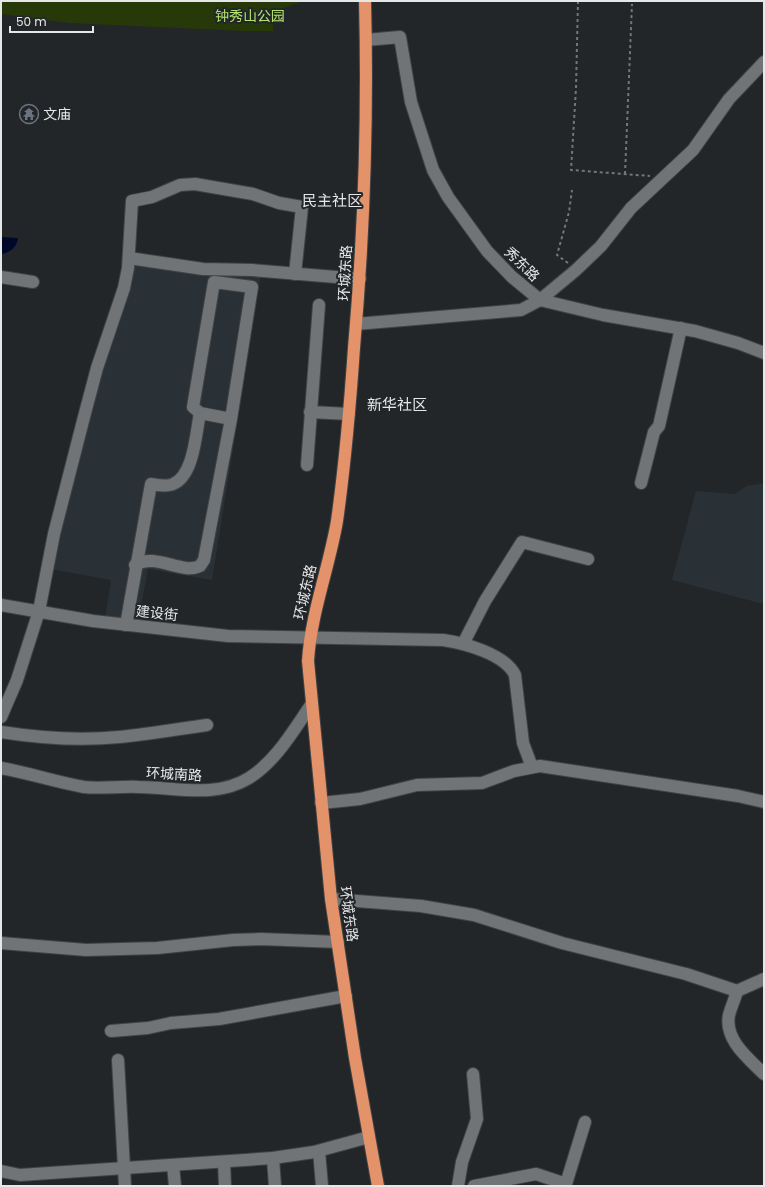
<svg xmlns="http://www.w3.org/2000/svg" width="765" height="1187" font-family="Poppins,'Noto Sans SC',sans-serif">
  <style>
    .built { fill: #293137 }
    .green { fill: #273909 }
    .water { fill: #00082a }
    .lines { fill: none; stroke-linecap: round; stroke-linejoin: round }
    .minor-casing { stroke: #414345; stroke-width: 14 }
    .highway-casing { stroke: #414345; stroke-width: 14 }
    .path { stroke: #747678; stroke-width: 2; stroke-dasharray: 3 3; stroke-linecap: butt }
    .minor { stroke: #717477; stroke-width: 12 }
    .highway { stroke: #e49269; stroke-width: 12 }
    .labels { text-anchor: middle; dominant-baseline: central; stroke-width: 4; stroke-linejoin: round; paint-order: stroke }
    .park-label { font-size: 14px; fill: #b1e26d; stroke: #232628 }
    .poi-label { font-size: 14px; fill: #e6e7e9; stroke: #232628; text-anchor: start }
    .street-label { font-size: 14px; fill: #e6e7e9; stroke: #232628 }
    .neighbourhood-label { font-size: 15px; fill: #e6e7e9; stroke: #232628 }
  </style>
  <rect width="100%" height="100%" fill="#232628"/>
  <g class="built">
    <path d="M131 261 261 275 212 580 148 569 138 622 105 618 111 580 50 569Z"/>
    <path d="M764 483V604L672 580 696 491 735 494 747 486Z"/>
  </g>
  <path class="green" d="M1 1H303L273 12V31H245L70 23 1 14Z"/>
  <path class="water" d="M1 237 18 238C17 247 10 253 1 254Z"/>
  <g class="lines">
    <defs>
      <g id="minor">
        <path d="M366 40 400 37 411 102 433 170 448 197 487 251 512 277 540 300 603 315 695 331 738 343 764 353"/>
        <path d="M129 258 203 269 252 270 360 279"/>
        <path d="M1 277 33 282"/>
        <path d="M356 324 521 310 540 300 576 270 601 246 631 208 693 150 729 99 764 62"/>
        <path d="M310 412 349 414"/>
        <path d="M307 465 319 305"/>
        <path d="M641 483 654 432 659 426 681 328"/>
        <path d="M135 565C156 552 181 575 200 566L204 560 231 419 200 413 193 407 214 282 252 287 231 419"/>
        <path d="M1 605 93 621 228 636 443 640C464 643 505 654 515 675L523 743 532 767"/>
        <path d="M126 625 151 484C157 485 167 487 173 484 194 476 196 432 200 413"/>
        <path d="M463 644 485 601 522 542 588 559"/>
        <path d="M1 717 17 680 39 611 54 534 84 417 97 368 124 288 128 268 132 201 152 197 180 185 195 184 253 194 279 203 302 207 295 274"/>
        <path d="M1 732C40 738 80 741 119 737 149 734 178 729 207 725"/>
        <path d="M1 768C29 773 56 782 84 787 101 789 121 786 139 787 175 787 215 799 249 778 276 761 293 731 311 705"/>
        <path d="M321 803 360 799 417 785 482 783 514 771 540 766 738 796 764 802"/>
        <path d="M331 899 421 906 474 915 562 943 686 974 737 991 764 979"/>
        <path d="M1 943 86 950 157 948 233 940 261 939 338 942"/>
        <path d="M737 991C735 999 731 1007 729 1015 724 1040 749 1059 764 1074"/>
        <path d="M111 1031 148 1028 171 1023 219 1019 346 996"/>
        <path d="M118 1060 125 1186"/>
        <path d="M319 1151 322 1186"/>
        <path d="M273 1158 275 1186"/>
        <path d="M224 1162 225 1186"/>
        <path d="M173 1165 175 1186"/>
        <path d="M1 1171 20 1175 273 1158 314 1152 369 1137"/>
        <path d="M458 1186 462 1162 477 1119 473 1074"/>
        <path d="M474 1186 536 1174 566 1184 585 1122"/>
      </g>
      <path id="highway" d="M365 1C368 117 364 233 354 348 350 406 345 464 337 521 329 568 311 613 308 661L331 899 355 1058 378 1186"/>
    </defs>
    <use href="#minor" class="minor-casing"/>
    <use href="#highway" class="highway-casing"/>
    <g class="path">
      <path d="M578 1 576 88 571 170 650 176"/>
      <path d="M625 174 632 4"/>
      <path d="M568 263 557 255 569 212 572 190"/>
    </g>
    <use href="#minor" class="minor"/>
    <use href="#highway" class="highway"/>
  </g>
  <defs>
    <symbol id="temple-ring" viewBox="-11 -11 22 22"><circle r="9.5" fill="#232628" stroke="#6b7280" stroke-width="1.5"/><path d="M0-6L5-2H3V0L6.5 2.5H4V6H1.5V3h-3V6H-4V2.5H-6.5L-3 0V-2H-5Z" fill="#6b7280"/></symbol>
  </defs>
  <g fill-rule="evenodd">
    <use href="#temple-ring" x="18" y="103" width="22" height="22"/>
  </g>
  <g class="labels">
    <g class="park-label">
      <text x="250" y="16">钟秀山公园</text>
    </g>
    <g class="poi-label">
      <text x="43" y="114">文庙</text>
    </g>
    <g class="street-label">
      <text transform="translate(522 264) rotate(44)">秀东路</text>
      <text transform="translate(345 273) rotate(-87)">环城东路</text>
      <text transform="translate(305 592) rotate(-77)">环城东路</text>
      <text transform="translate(157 613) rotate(6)">建设街</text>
      <text transform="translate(174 774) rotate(3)">环城南路</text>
      <text transform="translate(349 914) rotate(82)">环城东路</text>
    </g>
    <g class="neighbourhood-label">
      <text x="332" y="200">民主社区</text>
      <text x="397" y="404">新华社区</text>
    </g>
  </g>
  <rect width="765" height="1187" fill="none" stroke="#e6e7e9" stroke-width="4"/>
  <path d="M10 26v6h83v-6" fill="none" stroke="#e6e7e9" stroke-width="2"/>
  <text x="16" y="26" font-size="12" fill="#e6e7e9" stroke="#232628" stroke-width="3" paint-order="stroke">50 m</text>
</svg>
